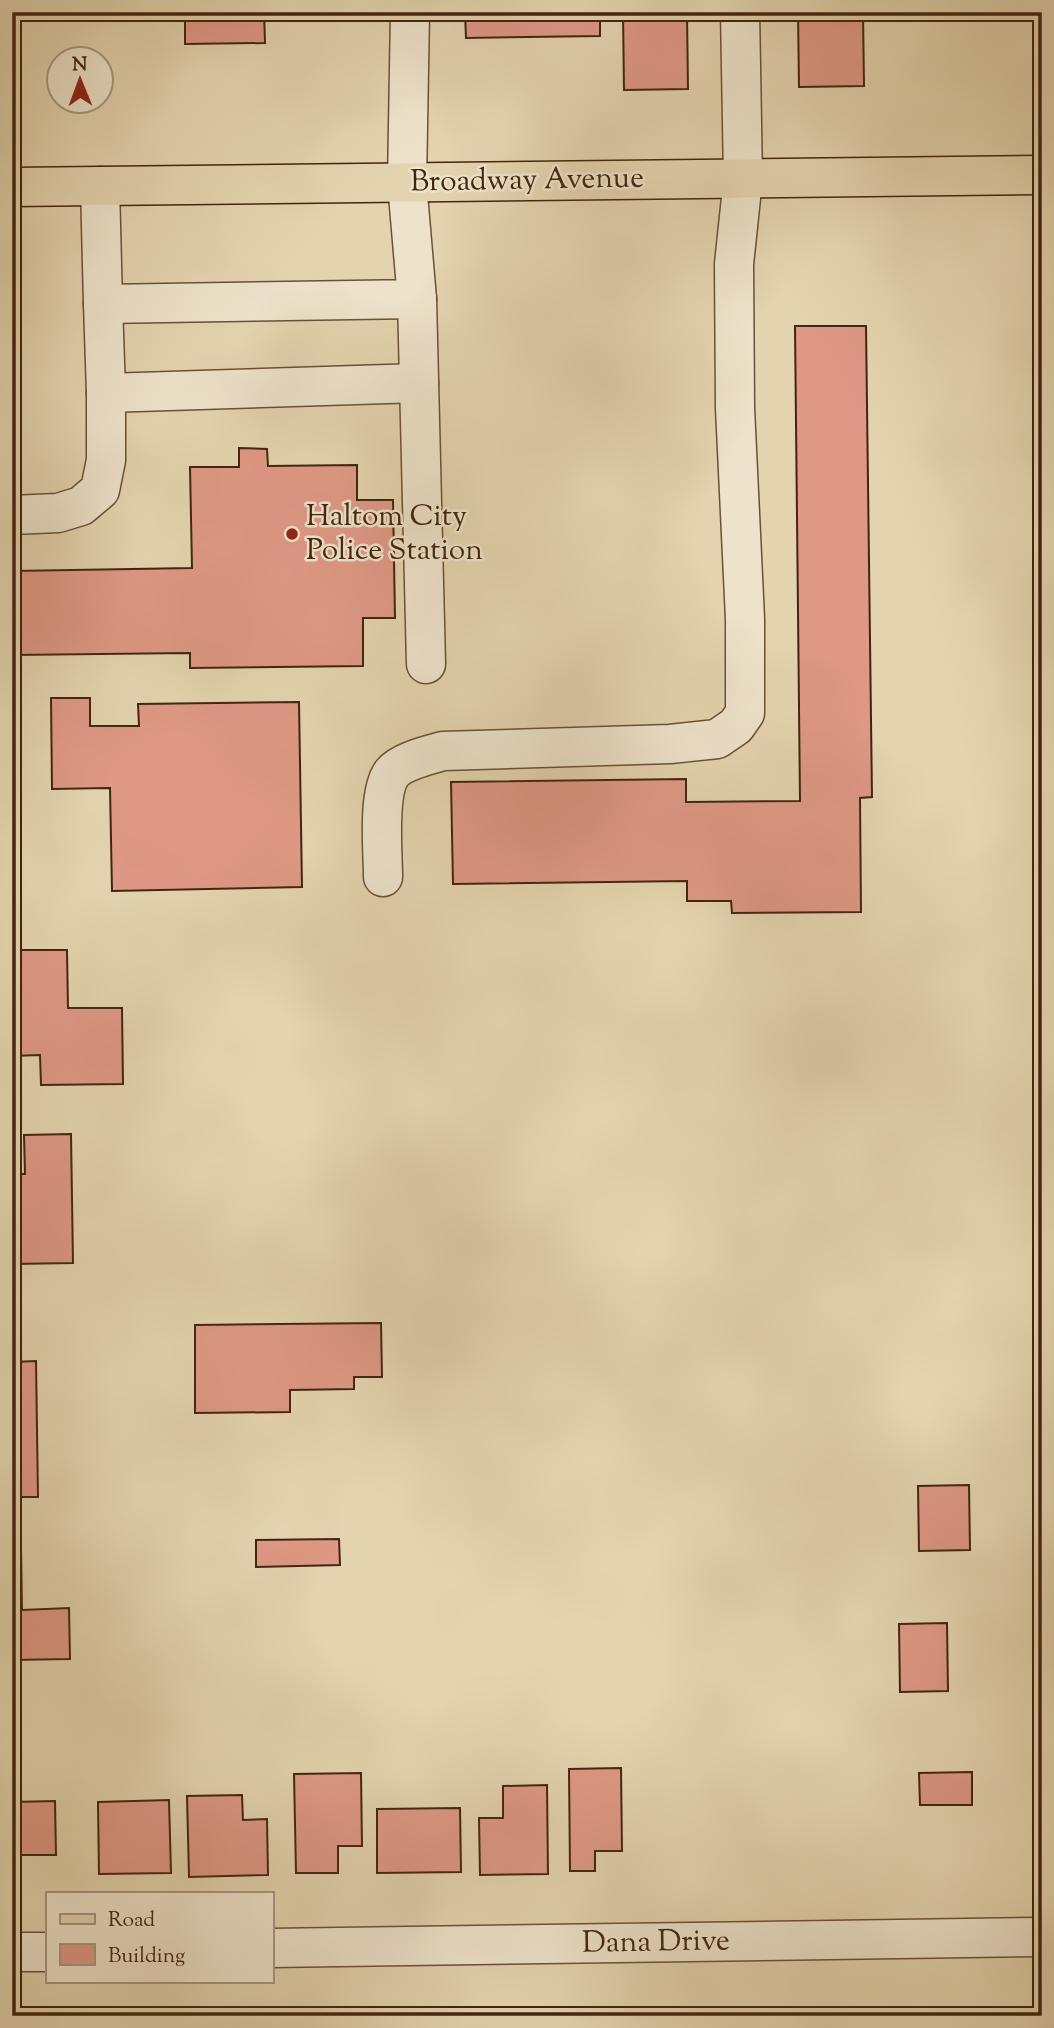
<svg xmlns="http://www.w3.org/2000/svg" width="1054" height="2028" font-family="'Sorts Mill Goudy',serif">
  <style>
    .building { fill: #de9885; stroke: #42250e; stroke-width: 2 }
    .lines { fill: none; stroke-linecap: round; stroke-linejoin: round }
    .minor-casing { stroke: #6a5036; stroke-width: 41 }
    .major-casing { stroke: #42250e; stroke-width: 41 }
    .minor { stroke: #ede2ca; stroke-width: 38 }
    .major { stroke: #e3d3ae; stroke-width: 38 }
    .poi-dot { fill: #8f2418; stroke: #ede2ca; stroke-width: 2.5 }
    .labels { text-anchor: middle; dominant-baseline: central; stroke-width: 5; stroke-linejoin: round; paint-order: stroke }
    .street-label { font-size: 30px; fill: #42250e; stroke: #ede2ca }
    .poi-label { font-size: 30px; fill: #42250e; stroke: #ede2ca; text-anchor: start }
  </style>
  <rect width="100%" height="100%" fill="#e3d3ae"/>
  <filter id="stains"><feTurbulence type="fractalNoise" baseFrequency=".00286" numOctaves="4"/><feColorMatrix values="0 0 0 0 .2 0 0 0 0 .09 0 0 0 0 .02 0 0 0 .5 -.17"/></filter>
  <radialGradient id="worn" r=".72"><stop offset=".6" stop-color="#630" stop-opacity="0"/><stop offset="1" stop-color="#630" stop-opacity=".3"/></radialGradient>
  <g class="building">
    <path d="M12 12H14L16 106H12Z"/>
    <path d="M185 12H264L265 43 185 44Z"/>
    <path d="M465 12H600V36L466 38Z"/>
    <path d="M623 12H687L688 89 624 90Z"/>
    <path d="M798 12H863L864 86 799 87Z"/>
    <path d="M1036 263H1042V328H1037Z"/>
    <path d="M795 326H866L872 797 860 798 861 912 732 913 731 901H687V881L453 884 451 782 686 779V802L800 801Z"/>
    <path d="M1035 414H1042V477L1036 478Z"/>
    <path d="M239 448 267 449 268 466 357 465V500H393L395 618H363V666L190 668V653L12 655V571L192 568 190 467H239Z"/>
    <path d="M51 698H90V726H139L138 704 299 702 302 887 112 891 110 788 52 789Z"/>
    <path d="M12 950H67L68 1008H122L123 1084 41 1085 40 1055 12 1056Z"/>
    <path d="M71 1134 73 1263 12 1264V1174H25L24 1135Z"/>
    <path d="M381 1323 382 1377H354V1389L290 1390V1412L195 1413V1325Z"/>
    <path d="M36 1361 38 1497H12V1362Z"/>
    <path d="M969 1485 970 1550 919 1551 918 1486Z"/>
    <path d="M339 1539 340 1565 256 1567V1540Z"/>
    <path d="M12 1549H21L22 1610 69 1608 70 1659 12 1660Z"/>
    <path d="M947 1623 948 1691 900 1692 899 1624Z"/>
    <path d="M621 1768 622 1851H595V1871H570L569 1769Z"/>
    <path d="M972 1772V1805H920L919 1773Z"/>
    <path d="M361 1773 362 1846H338V1873H296L294 1774Z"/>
    <path d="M547 1785 548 1874 480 1875 479 1818H503V1786Z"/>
    <path d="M242 1795 243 1820 267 1819 268 1875 189 1877 187 1796Z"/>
    <path d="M169 1800 171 1873 99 1874 98 1802Z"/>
    <path d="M55 1801 56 1855H12V1802Z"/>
    <path d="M460 1808 461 1872 377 1873V1809Z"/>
  </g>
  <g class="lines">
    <defs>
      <g id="minor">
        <path d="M100 186 103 304 417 299 407 183 410 12"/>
        <path d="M417 299 426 664"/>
        <path d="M103 304 106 393"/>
        <path d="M12 515 58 513 81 506 100 490 106 460V393L419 383"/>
        <path d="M383 877C383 852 377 793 392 773 402 761 429 755 443 751L670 744 717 739 736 726 745 713V619L735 408 734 264 743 179 740 12"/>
        <path d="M271 1948 1042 1937"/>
        <path d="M12 1952H47"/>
      </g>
      <path id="major" d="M12 187 1042 175"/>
    </defs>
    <use href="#minor" class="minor-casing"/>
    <use href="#major" class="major-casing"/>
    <use href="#minor" class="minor"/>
    <use href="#major" class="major"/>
  </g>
  <circle class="poi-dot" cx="292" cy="534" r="7"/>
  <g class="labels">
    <g class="street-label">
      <text transform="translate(527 181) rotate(-1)">Broadway Avenue</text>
      <text transform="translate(656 1943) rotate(-1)">Dana Drive</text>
    </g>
    <g class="poi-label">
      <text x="306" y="517">Haltom City<tspan x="306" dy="34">Police Station</tspan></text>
    </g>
  </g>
  <rect width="1054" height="2028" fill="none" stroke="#e3d3ae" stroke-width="42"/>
  <rect x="14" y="14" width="1026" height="2000" fill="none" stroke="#42250e" stroke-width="3.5"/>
  <rect x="21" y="21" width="1012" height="1986" fill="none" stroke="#42250e" stroke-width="2"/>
  <rect x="46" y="1892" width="228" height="91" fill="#ede2ca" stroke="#a9967f" stroke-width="2"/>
  <rect x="60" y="1914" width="35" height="10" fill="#e3d3ae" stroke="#a9967f" stroke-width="2"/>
  <text x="108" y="1926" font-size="21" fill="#42250e">Road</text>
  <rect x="60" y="1944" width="35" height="21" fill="#de9885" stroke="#a9967f" stroke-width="2"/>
  <text x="108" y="1962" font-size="21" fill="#42250e">Building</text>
  <g transform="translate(80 80) rotate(359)"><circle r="33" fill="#ede2ca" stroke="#a9967f" stroke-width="2"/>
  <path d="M0-5L12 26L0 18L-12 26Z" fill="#8f2418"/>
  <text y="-10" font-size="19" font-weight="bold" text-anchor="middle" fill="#42250e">N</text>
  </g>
  <rect width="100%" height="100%" filter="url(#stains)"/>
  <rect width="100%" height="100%" fill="url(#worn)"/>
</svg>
